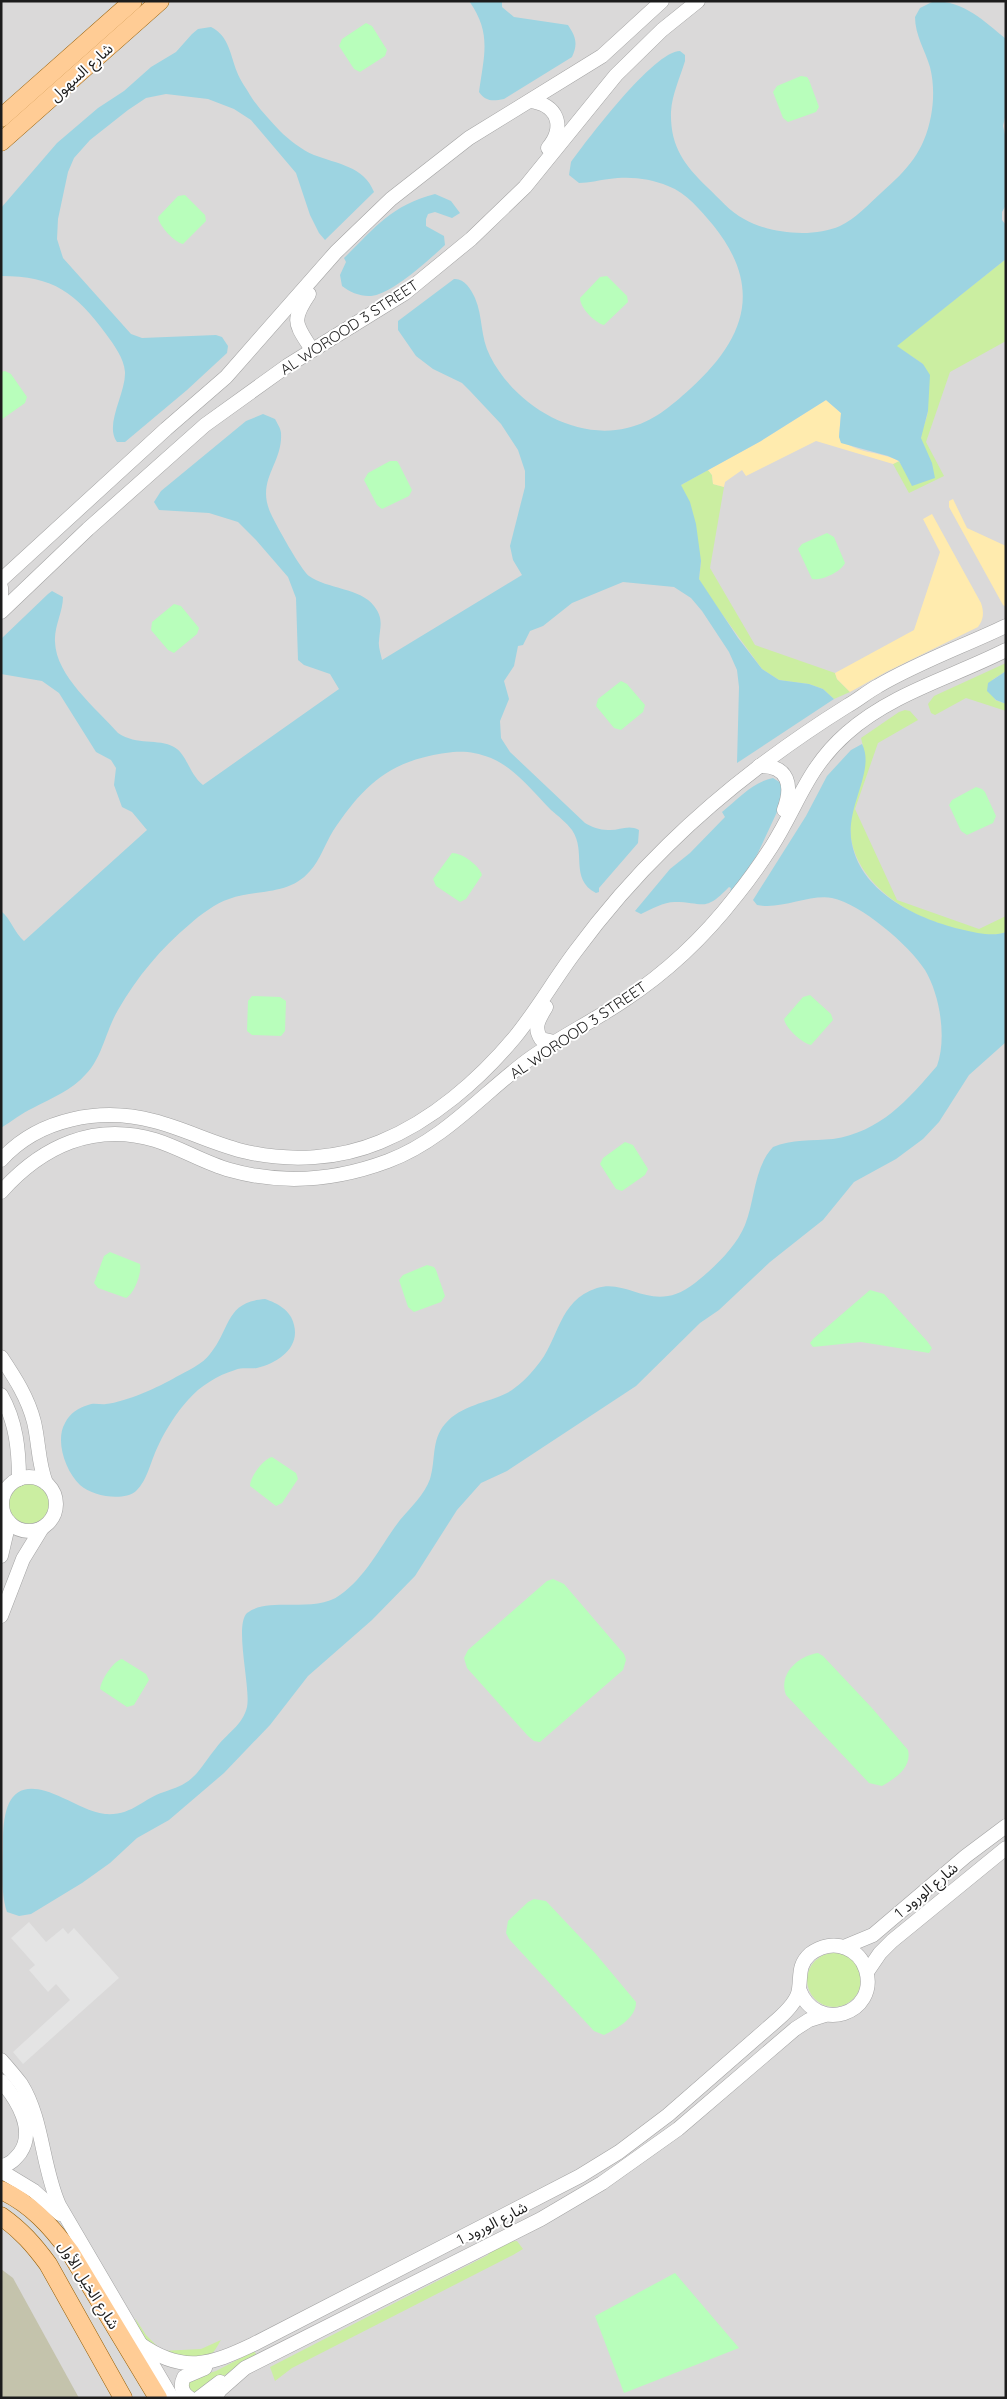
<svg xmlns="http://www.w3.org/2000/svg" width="1007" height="2399" font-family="Quicksand,'Noto Sans Arabic',sans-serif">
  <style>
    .residential { fill: #dad9d9 }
    .construction { fill: #c4c3ac }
    .grass { fill: #cbeea1 }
    .sand { fill: #ffebae }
    .park { fill: #b8febb }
    .parking { fill: #e4e4e4 }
    .water { fill: #9dd4e1 }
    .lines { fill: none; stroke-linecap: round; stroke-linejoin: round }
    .minor-casing { stroke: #a3a3a3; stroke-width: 15 }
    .major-casing { stroke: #945c00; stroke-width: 19 }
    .minor { stroke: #fff; stroke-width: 14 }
    .major { stroke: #ffcc95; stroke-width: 18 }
    .labels { text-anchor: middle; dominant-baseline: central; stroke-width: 4; stroke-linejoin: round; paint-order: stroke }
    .street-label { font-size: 15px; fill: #1c1c1c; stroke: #fff }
  </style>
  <rect width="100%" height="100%" fill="#efe9e1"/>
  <rect class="residential" x="1" y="1" width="1005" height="2397"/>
  <path class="construction" d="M1 2269 13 2278 79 2398H1Z"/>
  <g class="grass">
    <path d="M1006 259V341L950 372 926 442 944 476 909 493 893 464 899 461 903 468 922 444C918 432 928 421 928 409 928 394 925 379 923 364L896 346Z"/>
    <path d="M708 470 712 475 713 484 724 487 710 568 755 645 835 673 837 679 850 692 834 699 823 689 809 684 779 680 762 669 706 592 699 579 701 561 681 485Z"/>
    <path d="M1006 663V671L992 680 995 700 1006 704V711L966 698 935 715 931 713 928 704 934 696Z"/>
    <path d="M905 710 910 711 918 720 878 743 855 809 897 900 979 929 1006 916V932C986 940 954 929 935 922 890 906 840 865 852 811 859 778 871 775 861 738L899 712Z"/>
    <circle cx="29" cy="1504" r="21"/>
    <circle cx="834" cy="1980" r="27"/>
    <path d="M517 2241 523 2249 513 2255 292 2368 275 2381 270 2367 488 2255 489 2251 507 2242Z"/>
    <path d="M135 2318 146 2335 162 2351 201 2349 221 2340C217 2346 214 2355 206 2357 194 2361 162 2355 152 2348 143 2341 139 2329 135 2318Z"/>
    <path d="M254 2351 258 2357 228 2373 193 2397 186 2382 189 2379 216 2371Z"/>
  </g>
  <g class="sand">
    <path d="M826 400 841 413 839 437C856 455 877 450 899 461L893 464 816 441 746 476 742 470 725 482 724 487 713 484 712 475 708 470 761 441Z"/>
    <path d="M953 499 967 528 1006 546V607L1003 605 949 507V501Z"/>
    <path d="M932 514 981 603C984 612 984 619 978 627L886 672 850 692 837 679 835 673 914 630 940 552 923 519Z"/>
  </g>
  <g class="park">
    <path d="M366 23 372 26 387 50 385 56 360 72 354 69 339 46 342 39Z"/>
    <path d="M801 76 807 77 809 80 819 107 816 112 788 122 783 118 773 92 777 86Z"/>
    <path d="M185 195 205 215 206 221 183 244C174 242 159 226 158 217L178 196Z"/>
    <path d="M607 276 627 296 628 302 604 325C595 323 580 308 580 298L600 277Z"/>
    <path d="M5 371 11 374 27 397 25 403 1 420V372Z"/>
    <path d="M390 461H397L399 464 412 490 409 496 382 509 377 505 364 480 368 473Z"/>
    <path d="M827 533 834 537 845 563C841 572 821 581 812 579L798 549 802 544Z"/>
    <path d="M174 604 181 606 199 628 197 634 174 653 168 650 151 630 152 622Z"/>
    <path d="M621 681 627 684 645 705 643 712 621 730 614 728 596 706 598 699Z"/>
    <path d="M976 787 982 789 985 792 996 816 993 823 967 835 961 831 949 805 952 800Z"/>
    <path d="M452 853C462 853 479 865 482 875L466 899 460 902 436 886 433 879Z"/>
    <path d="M810 995 831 1014 833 1020 811 1045C802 1043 786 1029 784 1019L803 997Z"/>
    <path d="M252 996 280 997 286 1001 285 1031 281 1036 252 1035 247 1031 248 1001Z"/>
    <path d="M625 1142 633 1145 648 1169 645 1175 622 1191 616 1189 600 1164 603 1158Z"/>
    <path d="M110 1252 140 1264C142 1273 134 1294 126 1298L98 1288 94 1283 104 1256Z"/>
    <path d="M427 1265 434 1267 436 1270 445 1296 441 1302 414 1312 408 1307 399 1280 403 1275Z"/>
    <path d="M870 1290 884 1294 927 1341 932 1348 929 1353 861 1342 813 1347 810 1343 813 1339Z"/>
    <path d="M272 1457 296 1473 298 1479 282 1503 276 1506 250 1486C250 1477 263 1459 272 1457Z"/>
    <path d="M553 1579 564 1584 624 1654 626 1660 623 1670 540 1742 534 1741 528 1736 467 1668 464 1658 468 1650 547 1581Z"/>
    <path d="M818 1653 823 1656 872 1708 908 1750C912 1767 896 1778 882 1786L869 1783 786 1695C778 1674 798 1656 818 1653Z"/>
    <path d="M122 1659 146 1674 149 1680 134 1705 127 1707 100 1689C101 1680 113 1661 122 1659Z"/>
    <path d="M534 1899 546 1901 595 1953 636 2002C636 2018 618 2028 604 2035L594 2031 509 1939 506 1933 508 1921 528 1902Z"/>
    <path d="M675 2273 739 2348 624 2393 595 2316Z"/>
  </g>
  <path class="parking" d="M29 1922 46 1942 63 1928 68 1934 74 1928 119 1978 23 2064 13 2052 70 2000 56 1984 48 1992 29 1970 35 1965 11 1938Z"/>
  <g class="water">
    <path d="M469 1H502V7L514 17 568 25C576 37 578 44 572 57L504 99C493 101 486 102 479 92 484 55 492 33 469 1Z"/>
    <path d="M934 1C964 1 984 21 1006 39V113L1003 126 1006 139V205L1002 212V220L1006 225V259L897 346 923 364 930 375 928 411 921 438 932 463 935 478 912 486 899 461 888 456 841 443 839 437 841 413 826 400 761 441 681 485 690 502 696 524 701 561 699 579 738 638 762 669 779 680 809 684 823 689 834 699 737 763 739 687 737 670 729 652 702 611 691 598 674 587 623 582 572 603 543 626 530 631 523 645 518 646 514 666 504 681 509 699 500 721 501 738 510 752 585 823C592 827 599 830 608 830 619 831 628 824 639 830L638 843 599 888V892L596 893C569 879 587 852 572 830 567 823 558 816 551 810 533 792 515 768 491 758 468 749 453 751 429 756 383 766 359 792 333 831 325 844 320 860 310 871 289 896 256 889 229 899 216 903 200 915 190 924 161 948 137 977 118 1010 106 1030 102 1058 86 1074 72 1090 52 1098 33 1108 22 1113 12 1121 1 1128V911C11 919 14 932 24 941L147 830 132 812 122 807 114 785 116 768 111 760 96 752 59 693 42 681 1 674V639L48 594 52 591 63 597C63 612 54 626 55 642 56 676 96 708 118 733 137 746 158 738 174 747 187 754 189 774 203 785L339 689 330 674 304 665 298 660 296 598 288 577 256 540 238 522 209 513 159 510 154 502 161 491 246 421 263 414 275 419C277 423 281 429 281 433 283 464 255 480 271 514 276 525 301 570 309 576 327 589 361 588 374 606 384 619 380 626 379 641 378 647 381 654 382 660L522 575 513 560 510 546 525 487V471L518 450 501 424 470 391 462 383 433 369 416 356 398 330V321L454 279C464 278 471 289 475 298 483 316 480 337 490 356 514 404 573 441 627 428 653 422 671 406 690 389 745 339 764 288 713 225 700 210 687 193 668 186 650 178 628 176 609 179 599 180 589 183 579 183L569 175 571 162C587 140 654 51 680 51L685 55V61C680 78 672 94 671 112 670 146 684 165 707 187 719 198 730 212 744 219 770 234 813 238 840 226 855 219 869 204 881 193 908 169 924 152 931 116 934 100 934 83 930 67 925 50 915 35 915 17L920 8Z"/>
    <path d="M211 27C229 36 230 54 237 72 240 80 246 88 250 95 258 108 270 120 280 131 289 140 302 150 314 155 337 164 364 166 374 192L325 240 319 233 310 215 296 173 251 120 234 109 208 99 166 94 146 98 128 110 90 140 74 158 68 172 58 219 57 239 63 258 131 334 142 338 216 335 222 337 228 346 227 353 187 390 125 442H117C104 425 126 393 125 372 124 358 114 345 106 334 76 293 54 276 1 276V208L57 143 98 108 124 91 151 67 176 52 192 34 198 29Z"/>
    <path d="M435 194 451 201 460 213 452 218 435 212 428 214 426 219V226L444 236 445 245C429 260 399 287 379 294 367 299 352 294 342 286L340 275 346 262 344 258C376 227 390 206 435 194Z"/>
    <path d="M1006 671V704L996 700 987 691 988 683Z"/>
    <path d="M862 744C876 771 844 808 852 844 862 894 920 920 964 930 977 933 994 937 1006 932V1042L969 1075 939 1122 923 1139 896 1159 854 1182 823 1220 770 1262 719 1310 700 1323 636 1386 507 1471 481 1483 457 1510 415 1576 372 1620 308 1676 270 1725 224 1773 169 1820 137 1838 110 1863 82 1883 31 1914 19 1916 7 1912C0 1891 3 1865 3 1842 3 1797 16 1775 63 1798 77 1804 90 1812 105 1814 132 1816 142 1799 164 1792 178 1787 186 1785 197 1773 204 1765 209 1756 216 1748 226 1734 243 1725 247 1707 251 1687 234 1626 247 1613 268 1596 315 1614 340 1595 366 1577 381 1545 400 1520 410 1508 425 1494 430 1479 436 1460 431 1440 445 1424 461 1405 487 1403 507 1393 518 1387 529 1376 536 1367 560 1340 557 1301 597 1288 630 1278 653 1316 695 1283 714 1268 736 1247 745 1225 755 1200 754 1167 773 1147 791 1139 813 1141 833 1139 880 1132 908 1100 937 1066 947 1038 940 995 925 970 909 945 861 904 832 898 810 894 781 910 757 905L753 900 806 816 827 776 851 750Z"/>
    <path d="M773 778 781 783 783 798 777 812 757 855 733 892H730L731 888 729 887C704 913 704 902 675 902 663 902 652 909 641 914L635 911 670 869 690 853 725 817 722 812C738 799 753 782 773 778Z"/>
    <path d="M265 1299C277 1303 291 1310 294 1325 300 1348 278 1363 257 1368 250 1369 242 1367 235 1370 218 1375 200 1386 188 1400 177 1412 166 1429 159 1444 151 1459 148 1480 136 1491 123 1502 92 1496 80 1485 65 1471 55 1440 65 1423 70 1413 78 1408 88 1405 94 1402 100 1405 106 1404 126 1402 159 1387 176 1377 187 1371 203 1364 210 1354 231 1328 225 1302 265 1299Z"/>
  </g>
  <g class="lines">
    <defs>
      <g id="minor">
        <path d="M530 101C557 104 566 126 548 148"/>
        <path d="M309 294C290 322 296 324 312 350"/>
        <path d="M1 580 166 429 226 377 336 252 391 199 469 138 602 56 662 1"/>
        <path d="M1 587V599"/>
        <path d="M1 612 88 529 205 425 287 366 405 293 471 239 525 187 616 75 662 30 698 1"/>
        <path d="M759 766C789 765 793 786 784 810"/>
        <path d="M546 1007C539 1019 533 1027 541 1039L554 1042"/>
        <path d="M1 1160C39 1118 101 1107 154 1121 186 1129 215 1145 247 1152 291 1162 339 1159 380 1142 432 1121 479 1080 515 1037 537 1010 554 980 575 952 603 914 634 878 668 845 722 792 783 746 847 706 858 700 867 692 878 686 919 662 964 646 1006 626"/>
        <path d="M1 1192C42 1146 94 1122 155 1140 181 1148 204 1163 230 1170 283 1185 337 1180 388 1161 444 1140 482 1094 528 1060 558 1038 592 1022 623 1001 666 973 705 936 736 896 749 880 761 863 772 846 799 803 807 768 847 733 892 693 953 677 1006 650"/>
        <path d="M1 1357C15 1378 28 1398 34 1422 39 1443 38 1463 46 1483"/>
        <path d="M1 1395C16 1421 19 1450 19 1479"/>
        <circle cx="29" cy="1504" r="27"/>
        <path d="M1 1556 9 1522"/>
        <path d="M1 1616 23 1559 42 1528"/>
        <path d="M844 1947 873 1935 966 1856 1006 1826"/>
        <path d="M867 1972 880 1953 892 1941 1006 1848"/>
        <path d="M1 2060C8 2068 15 2076 21 2084 43 2119 42 2167 59 2205L172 2398"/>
        <path d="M1 2081C17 2099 36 2130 20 2153 15 2159 10 2165 1 2166"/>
        <path d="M1 2171 34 2191 60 2214"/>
        <path d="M140 2344C183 2374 210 2365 254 2344L580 2176 619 2152 668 2115 777 2020C785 2013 798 2000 799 1989 801 1975 798 1965 810 1954 821 1946 834 1943 846 1948 856 1952 863 1960 866 1970 879 2014 816 2035 799 1989"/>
        <path d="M190 2398C181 2393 180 2385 184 2377L205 2368"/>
        <path d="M199 2398 220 2382"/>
        <path d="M215 2398 220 2390 245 2368 541 2219 602 2183 678 2129 795 2029 809 2020 825 2015"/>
      </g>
      <g id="major">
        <path d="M1 118 133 1"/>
        <path d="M1 142 160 1"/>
        <path d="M1 2190C31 2204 51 2226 70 2252L158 2398"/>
        <path d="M1 2216C21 2230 34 2245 48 2264L123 2398"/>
      </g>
    </defs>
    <use href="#minor" class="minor-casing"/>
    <use href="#major" class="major-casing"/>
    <use href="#minor" class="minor"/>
    <use href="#major" class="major"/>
  </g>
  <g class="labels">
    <g class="street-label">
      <text transform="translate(81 72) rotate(-42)">شارع السهول</text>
      <text transform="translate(349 327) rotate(-33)">AL WOROOD 3 STREET</text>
      <text transform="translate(578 1030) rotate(-34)">AL WOROOD 3 STREET</text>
      <text transform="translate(926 1890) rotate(-40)">شارع الورود 1</text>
      <text transform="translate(492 2223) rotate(-27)">شارع الورود 1</text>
      <text transform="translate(89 2285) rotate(58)">شارع الخيل الأول</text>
    </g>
  </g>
  <rect width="1007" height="2399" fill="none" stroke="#1c1c1c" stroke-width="5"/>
</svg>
